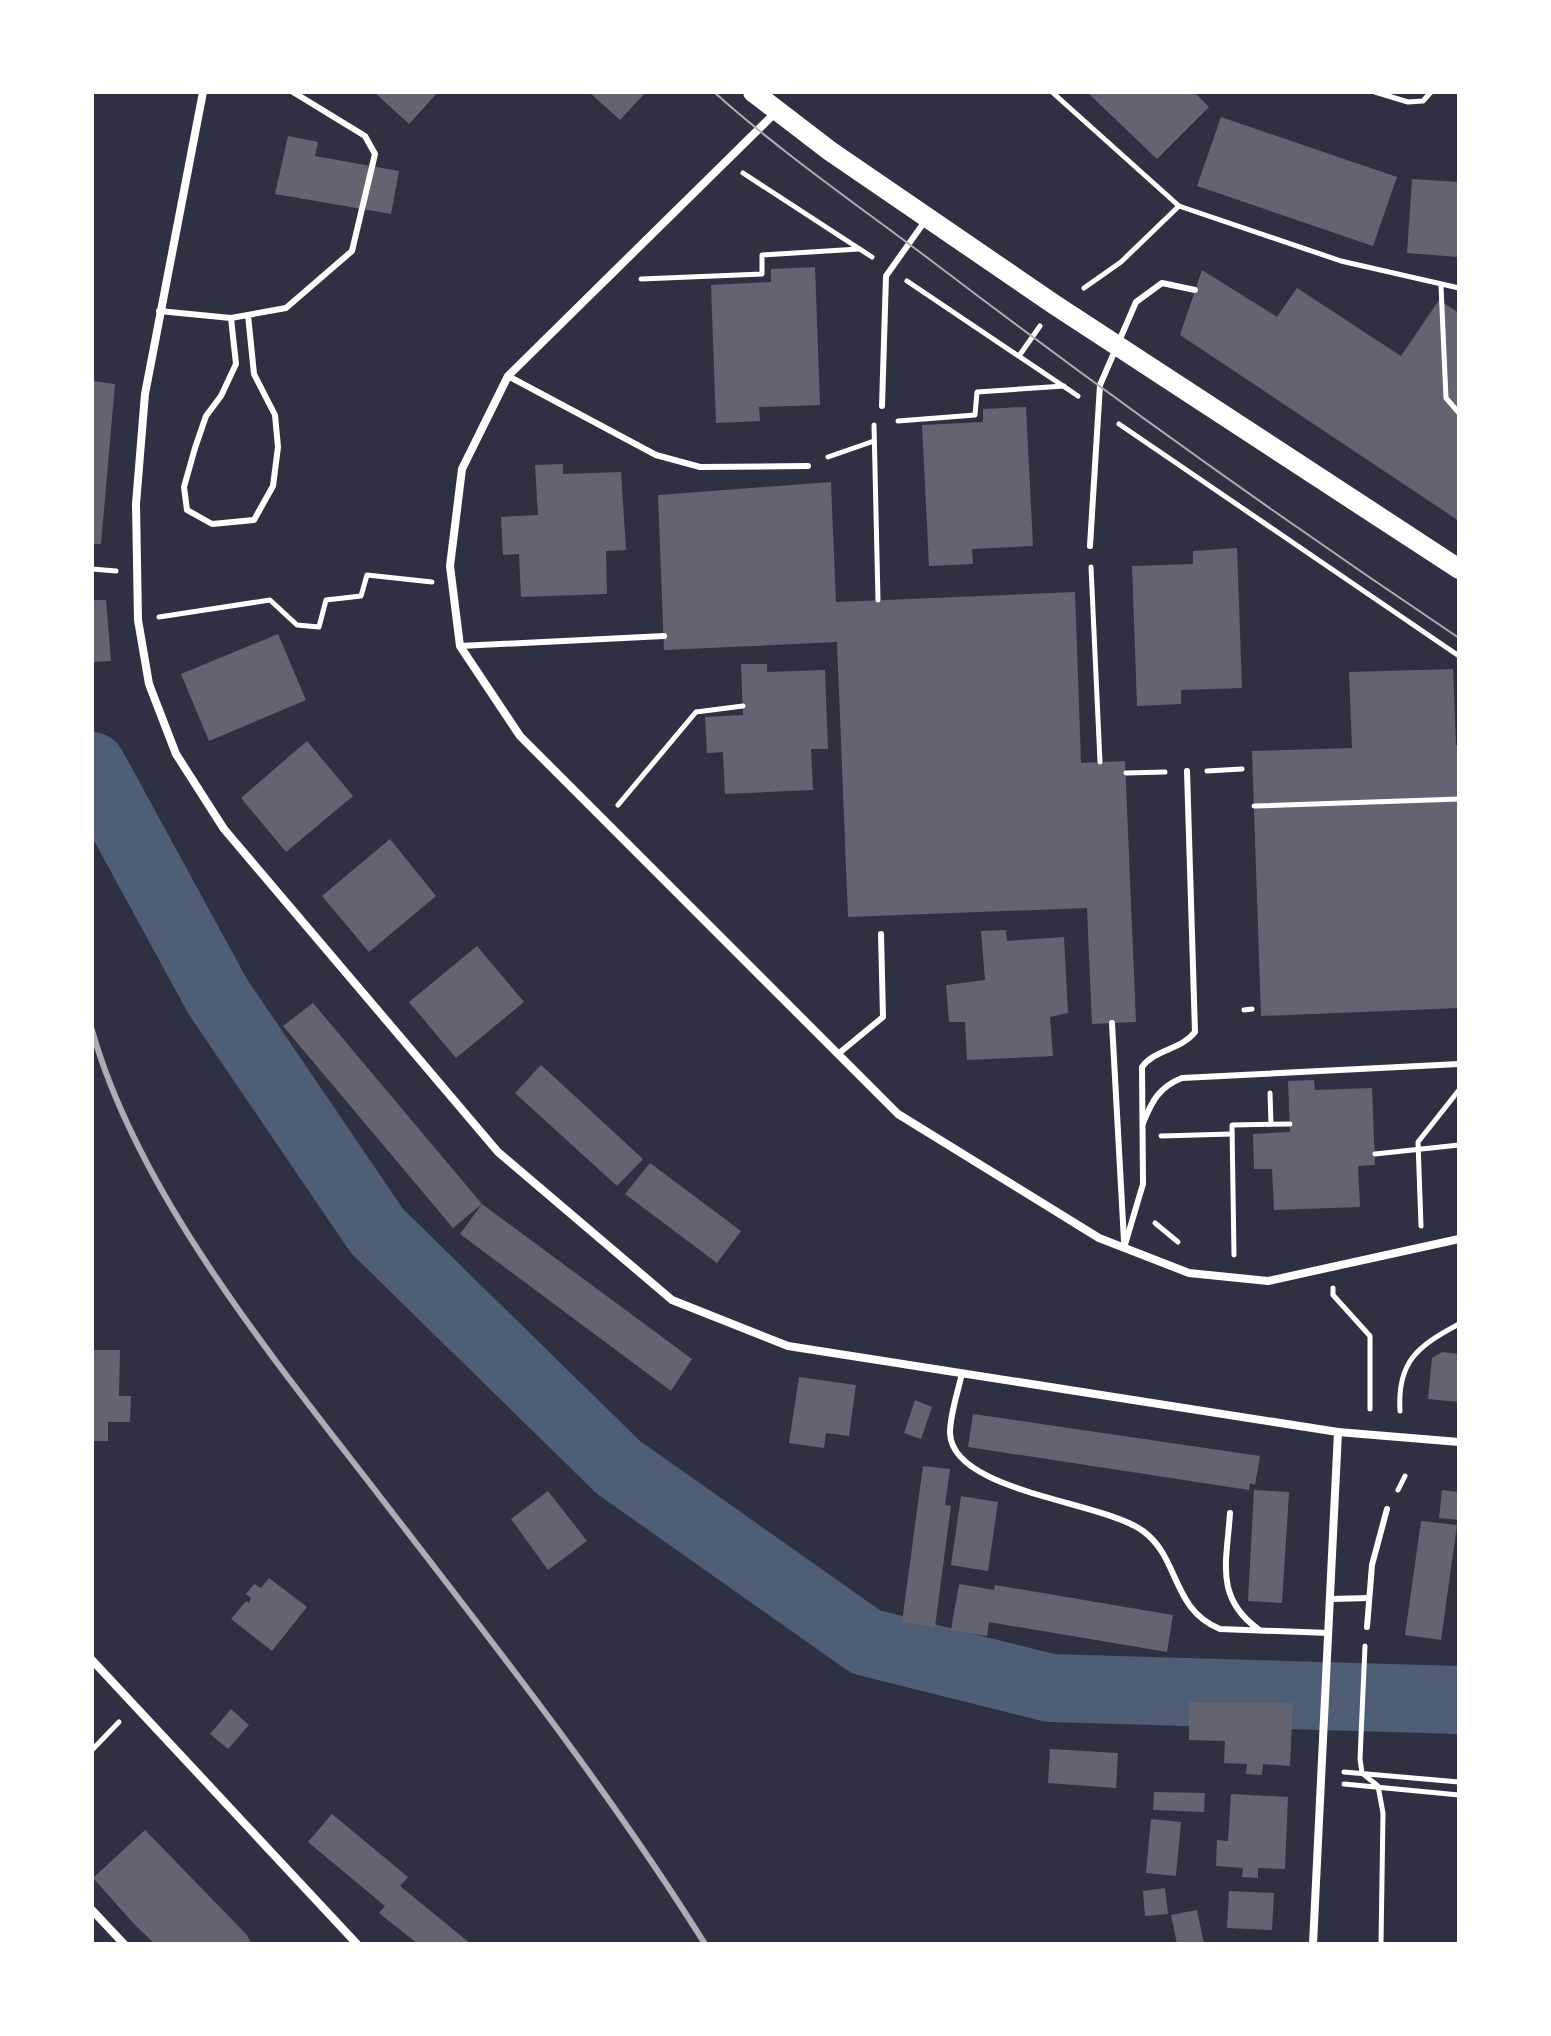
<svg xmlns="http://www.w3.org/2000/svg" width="1551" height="2036" font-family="'Playfair Display',serif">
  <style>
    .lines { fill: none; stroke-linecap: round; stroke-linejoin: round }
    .river { stroke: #4f5d75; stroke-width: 68 }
    .building { fill: #626471 }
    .path { stroke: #fff; stroke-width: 5 }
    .service { stroke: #fff; stroke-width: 6 }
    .minor { stroke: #fff; stroke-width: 8 }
    .primary { stroke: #fff; stroke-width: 20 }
    .tram { stroke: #abadb3; stroke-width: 2 }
    .rail { stroke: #abadb3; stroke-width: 6 }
  </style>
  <rect width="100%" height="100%" fill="#2d3142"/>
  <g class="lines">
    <path class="river" d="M92 766 218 997 377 1231 618 1467 866 1642 1050 1688 1459 1700"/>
  </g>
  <g class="building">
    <path d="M374 92H438L409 124Z"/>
    <path d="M589 92H646L620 120Z"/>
    <path d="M1087 92H1194L1209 107 1157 159Z"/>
    <path d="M1221 117 1397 177 1373 246 1197 186Z"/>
    <path d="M288 136 318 142 315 156 399 171 391 214 275 194Z"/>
    <path d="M1412 179 1459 182V257L1407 253Z"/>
    <path d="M815 267 820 405 759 407 760 421 716 423 711 285 771 282V269Z"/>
    <path d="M1202 270 1277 317 1297 288 1401 356 1439 300 1459 313V521L1180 335Z"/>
    <path d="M92 381 115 384 101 544H92Z"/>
    <path d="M1026 407 1033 546 972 549 973 564 929 566 922 425 983 422V409Z"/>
    <path d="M563 464V474L621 472 626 550 606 551 607 594 521 597 519 554 503 555 501 517 538 515 535 465Z"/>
    <path d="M831 482 836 602 1075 592 1081 763 1125 761 1136 1022 1092 1024 1087 908 848 917 837 642 664 650 658 495Z"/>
    <path d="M1237 548 1242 688 1181 690V704L1137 706 1132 566 1193 564V551Z"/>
    <path d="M92 600H106L111 661 92 662Z"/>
    <path d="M278 634 306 700 209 741 181 674Z"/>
    <path d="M741 664H767V672L825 670 828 749H811L813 790 725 794 723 752 707 753 705 717 743 715Z"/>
    <path d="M1453 669 1456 745H1459V1008L1261 1016 1252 751 1352 748 1349 672Z"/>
    <path d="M307 741 353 796 286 852 241 798Z"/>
    <path d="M390 839 436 896 369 952 322 896Z"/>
    <path d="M1006 930 1007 941 1064 937 1068 1013 1050 1017 1053 1056 967 1060 965 1022H949L946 985 985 980 981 931Z"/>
    <path d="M477 946 524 1002 456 1058 409 1002Z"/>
    <path d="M313 1003 482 1204 692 1359 671 1391 460 1234 482 1204 453 1228 283 1026Z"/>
    <path d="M541 1065 643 1159 617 1186 515 1093Z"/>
    <path d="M1314 1080 1315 1090 1372 1088 1375 1165 1358 1166 1360 1207 1274 1210 1272 1169H1254L1253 1134 1290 1132 1288 1081Z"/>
    <path d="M650 1163 741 1231 717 1263 625 1194Z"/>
    <path d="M92 1350H120L119 1396H131L130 1422H108V1441H92Z"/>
    <path d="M1442 1352 1459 1354V1402L1428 1399 1432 1358Z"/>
    <path d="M799 1377 856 1385 849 1436 826 1433 824 1448 789 1443Z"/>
    <path d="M915 1400 932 1407 921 1439 904 1433Z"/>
    <path d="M973 1414 1260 1456 1255 1485 1250 1483 1249 1490 968 1447Z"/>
    <path d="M923 1466 950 1469 945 1505 951 1506 935 1627 902 1622Z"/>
    <path d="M1254 1490 1289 1492 1282 1603 1248 1601Z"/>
    <path d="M1442 1490 1459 1492V1520L1439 1518Z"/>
    <path d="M548 1491 587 1541 548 1570 511 1519Z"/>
    <path d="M961 1496 998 1502 988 1571 951 1565Z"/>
    <path d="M1421 1521 1457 1525 1441 1640 1405 1635Z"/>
    <path d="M269 1578 307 1607 272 1651 231 1619 246 1601 249 1603 251 1598 246 1594 254 1584 261 1588Z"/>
    <path d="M959 1584 994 1590 995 1585 1173 1615 1167 1652 989 1622 987 1636 951 1630Z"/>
    <path d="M1189 1702 1293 1703 1290 1766 1263 1764 1262 1775 1246 1774 1247 1764 1224 1763 1225 1741 1189 1740Z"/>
    <path d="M231 1709 249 1725 228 1749 210 1734Z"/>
    <path d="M1050 1749 1118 1753 1116 1788 1048 1783Z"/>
    <path d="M1154 1792 1205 1793 1204 1812 1153 1810Z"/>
    <path d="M1231 1794 1288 1797 1285 1869 1258 1868V1878L1242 1877 1243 1868 1216 1866 1217 1840 1228 1841Z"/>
    <path d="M332 1814 408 1877 400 1886 471 1944H418L379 1913 385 1906 308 1842Z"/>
    <path d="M1151 1819 1181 1822 1176 1876 1146 1873Z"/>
    <path d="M145 1830 246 1934 252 1944H155L135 1925 93 1878Z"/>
    <path d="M1165 1888 1168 1914 1145 1916 1143 1891Z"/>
    <path d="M1229 1891 1274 1893 1272 1930 1227 1928Z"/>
    <path d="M1197 1910 1204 1944H1177L1171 1915Z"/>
  </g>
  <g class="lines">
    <g class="path">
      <path d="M1052 92 1179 206 1341 261 1459 288"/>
      <path d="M1375 92 1408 102 1423 101 1431 92"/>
      <path d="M743 173 872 257"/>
      <path d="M641 279 762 274V255L859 249"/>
      <path d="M907 281 1078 396"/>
      <path d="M1441 286 1446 398 1459 413"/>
      <path d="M1084 288 1121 262 1179 206"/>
      <path d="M1019 356 1040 326"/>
      <path d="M898 421 975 415 977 392 1064 386"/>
      <path d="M1119 424 1459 656"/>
      <path d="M874 425 878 600"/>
      <path d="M828 457 874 441"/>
      <path d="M1091 567 1100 762"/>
      <path d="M92 569 116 571"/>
      <path d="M159 617 270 600 297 625 319 627 326 600 361 596 367 575 432 582"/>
      <path d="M1207 771 1242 769"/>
      <path d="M1126 773 1165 772"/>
      <path d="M618 805 696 712 743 706"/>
      <path d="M1254 806 1459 799"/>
      <path d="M1244 1010 1252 1009"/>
      <path d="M1270 1093 1271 1124"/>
      <path d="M1161 1136 1232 1134"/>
      <path d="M1375 1154 1459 1145"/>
      <path d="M1155 1223 1178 1242"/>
      <path d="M1421 1226 1418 1142 1459 1090"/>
      <path d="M1234 1255 1232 1125 1290 1124"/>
      <path d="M1333 1288V1295L1370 1336V1409"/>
      <path d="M1400 1411C1397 1361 1418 1346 1459 1324"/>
      <path d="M1398 1490 1405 1476"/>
      <path d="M1365 1646 1360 1759 1362 1773 1378 1786 1383 1813 1381 1944"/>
      <path d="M92 1750 119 1722"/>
      <path d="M1344 1772 1459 1782"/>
      <path d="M1344 1784 1459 1795"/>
    </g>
    <g class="service">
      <path d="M159 311 231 318 286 308 352 251 375 154 365 136 293 92"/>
      <path d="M231 318 236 364 221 396 206 416 195 448 184 487 187 510 212 524 254 520 273 486 278 447 275 415 254 374 248 315"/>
      <path d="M508 376 656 455 700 467 808 466"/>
      <path d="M882 406 886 276 925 221"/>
      <path d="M1090 546 1100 385 1136 302 1162 283 1195 290"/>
      <path d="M460 646 664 636"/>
      <path d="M1112 1023 1124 1241"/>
      <path d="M838 1054 883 1017 881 934"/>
      <path d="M1143 1123C1152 1101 1159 1087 1182 1078L1459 1064"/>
      <path d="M1124 1248 1143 1184 1142 1067C1155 1049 1181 1050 1195 1032L1187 771"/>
      <path d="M962 1373C958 1392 950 1414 950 1433 952 1492 1102 1501 1143 1531 1180 1558 1171 1609 1220 1629L1329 1633"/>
      <path d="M1230 1513C1227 1561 1214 1597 1258 1629"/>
      <path d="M1331 1599 1369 1598"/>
      <path d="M1367 1627 1372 1565 1387 1509"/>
    </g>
    <g class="minor">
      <path d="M203 92 145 394 136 504 138 620 149 684 176 754 224 829 498 1152 672 1300 788 1346 1338 1432 1459 1442"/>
      <path d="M776 112 508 376 462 469 450 566 460 646 520 736 898 1114 1099 1238 1189 1273 1268 1281 1459 1239"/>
      <path d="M92 1660 357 1944"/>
      <path d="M92 1910 124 1944"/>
      <path d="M1313 1944 1338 1432"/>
    </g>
    <path class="primary" d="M753 92 830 151 1055 305 1459 569"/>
    <path class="tram" d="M714 92C783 154 859 206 933 262 1105 393 1280 518 1459 638"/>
    <path class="rail" d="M92 1030C137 1190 267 1351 368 1481 485 1633 603 1781 705 1944"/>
  </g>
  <rect width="1551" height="2036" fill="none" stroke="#ffffff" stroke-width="188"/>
</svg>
